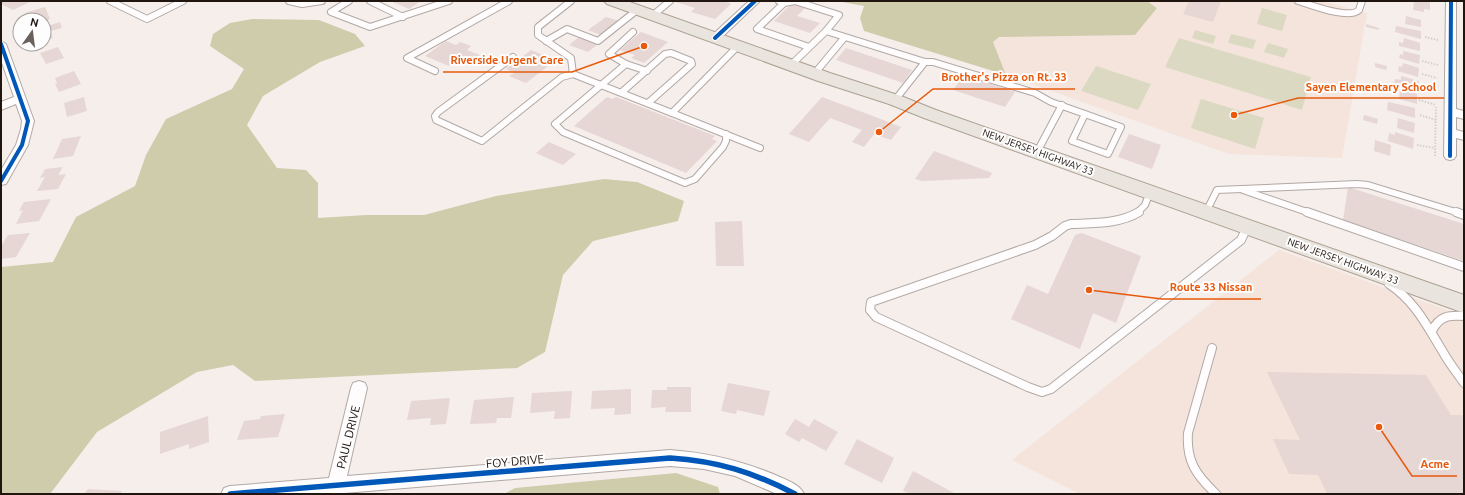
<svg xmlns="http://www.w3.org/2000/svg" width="1465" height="495" font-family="Ubuntu,sans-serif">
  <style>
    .built { fill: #f5e4dc }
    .green { fill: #dbd9c2 }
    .forest { fill: #cfccac }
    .building { fill: #e6d6d4 }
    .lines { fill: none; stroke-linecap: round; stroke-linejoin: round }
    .service-far1-casing { stroke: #b1a9a5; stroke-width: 8 }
    .service-casing { stroke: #b1a9a5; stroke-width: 10 }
    .minor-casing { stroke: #b1a9a5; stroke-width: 2 }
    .primary-casing { stroke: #aca092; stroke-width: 2 }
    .path { stroke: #d3d0ce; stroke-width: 2; stroke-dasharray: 1.5 1.5; stroke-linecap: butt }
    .service-far1 { stroke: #fefcfc; stroke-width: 6 }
    .service { stroke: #fefcfc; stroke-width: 8 }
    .minor { fill: #fefcfc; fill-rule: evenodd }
    .primary { fill: #e9e4dd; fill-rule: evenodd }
    .cycleway-far1-casing { stroke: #fdfdfd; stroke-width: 6 }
    .cycleway-casing { stroke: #fdfdfd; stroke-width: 8 }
    .cycleway-far1 { stroke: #0057b8; stroke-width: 4 }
    .cycleway { stroke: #0057b8; stroke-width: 5.5 }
    .labels { text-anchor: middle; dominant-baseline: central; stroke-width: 4; stroke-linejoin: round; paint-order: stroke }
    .street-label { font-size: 10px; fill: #20150f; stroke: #fdfdfd }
    .near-street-label { font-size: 12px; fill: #20150f; stroke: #fdfdfd }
    .leader { fill: none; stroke: #e8590c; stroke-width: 1.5 }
    .callout-dot { fill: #e8590c; stroke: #fdfdfd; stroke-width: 1.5 }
    .callout-label { font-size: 11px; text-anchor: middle; font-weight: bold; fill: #e8590c; stroke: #fdfdfd; stroke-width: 4; stroke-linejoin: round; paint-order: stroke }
  </style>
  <rect width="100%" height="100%" fill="#f6eeeb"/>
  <g class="built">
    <path d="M1147 1H1322L1367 13 1342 158 1229 154 1006 75 993 42 999 37 1157 7Z"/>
    <path d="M1279 250 1464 316V494H1080L1012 460Z"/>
  </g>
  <g class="green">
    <path d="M1262 8 1287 15 1282 31 1257 24Z"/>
    <path d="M1195 30 1216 36 1213 44 1192 38Z"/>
    <path d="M1231 34 1256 40 1253 49 1228 43Z"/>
    <path d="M1179 38 1311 77 1302 110 1165 67Z"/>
    <path d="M1268 43 1288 49 1284 58 1264 52Z"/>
    <path d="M1096 66 1151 84 1138 110 1081 91Z"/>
    <path d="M1201 99 1264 118 1255 149 1191 128Z"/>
  </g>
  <g class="forest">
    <path d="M837 1H1147L1157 8 1135 35 999 37 993 42 1006 75 864 31 860 18 864 6Z"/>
    <path d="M252 19 319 20 355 34 365 46 320 62 263 96 247 125 277 168 306 170 318 183V218L366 215H424L496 196 604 179 637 182 684 201 678 221 593 241 563 275 545 352 517 368 255 381 233 365 197 372 97 432 50 494H1V267L53 262 76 217 135 186 146 155 166 119 232 89 244 69 210 46 213 34 230 23Z"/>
    <path d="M676 473 718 487 720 494H504L515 488Z"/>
  </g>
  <g class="building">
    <path d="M1 1H32L13 10 1 4Z"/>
    <path d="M390 1H421L409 9Z"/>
    <path d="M678 1H725L731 4 715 19 691 12 695 8 676 2Z"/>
    <path d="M1189 1H1221L1213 22 1183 14Z"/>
    <path d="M1414 1H1430V10L1424 9V12L1413 10Z"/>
    <path d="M792 3 805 8 797 16 820 23 810 33 774 21Z"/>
    <path d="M45 7 50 19 44 21V20H27L25 13Z"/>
    <path d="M1406 16 1421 20V27L1405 24Z"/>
    <path d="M606 17 619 21 601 35 588 30Z"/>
    <path d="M60 22 62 28 50 31 53 38 44 41V27Z"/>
    <path d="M1366 24 1379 28V30L1366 27Z"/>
    <path d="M1396 26 1421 31V39L1395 32Z"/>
    <path d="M641 32 668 42 644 63 631 58 635 55 620 50Z"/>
    <path d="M579 37 598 44 588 52 569 45Z"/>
    <path d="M1404 38 1420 43V51L1399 46V42L1403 43Z"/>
    <path d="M446 41 456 45 460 42 471 46 467 50 480 55 472 60 462 56 449 66 425 56Z"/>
    <path d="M58 47 64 58 46 64 40 53Z"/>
    <path d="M846 48 912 70 903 83 836 60Z"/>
    <path d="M531 50 556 60 526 83 509 76 514 73 506 69Z"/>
    <path d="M1403 51 1420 55 1419 64 1399 58 1400 54 1403 55Z"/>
    <path d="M1375 63 1387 66 1386 70 1375 67Z"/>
    <path d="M1403 63 1419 68 1418 77 1398 71 1399 66 1402 67Z"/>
    <path d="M74 71 81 84 59 92 55 84 57 83 55 78Z"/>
    <path d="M964 75 1015 92 1005 107 953 90Z"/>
    <path d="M1401 76 1419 81 1418 90 1394 83 1395 79 1401 80Z"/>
    <path d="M1400 89 1417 94V104L1399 99Z"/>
    <path d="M84 97 87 111 67 117 64 103Z"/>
    <path d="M607 97 613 99 616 97 715 136 712 139 717 141 686 173 574 126Z"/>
    <path d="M822 97 873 116 901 127 891 140 874 134 864 147 852 142 862 130 830 118 809 142 789 134Z"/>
    <path d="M1388 102 1415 108V118L1387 110Z"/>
    <path d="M1364 115 1378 119 1377 124 1363 120Z"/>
    <path d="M1398 118 1415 123 1414 133 1397 128Z"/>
    <path d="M1395 132 1414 138 1413 149 1388 141 1389 133 1395 135Z"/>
    <path d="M1129 134 1161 145 1152 169 1118 157Z"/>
    <path d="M81 136 73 156 53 159 62 139Z"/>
    <path d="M1375 140 1391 145 1390 156 1374 151Z"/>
    <path d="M549 142 576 154 563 165 536 153Z"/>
    <path d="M934 151 992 173 989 178 922 181 915 179Z"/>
    <path d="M63 167 58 175 66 174 58 189 37 191 45 177 40 178 45 169Z"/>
    <path d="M1348 187 1464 224V261L1343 220Z"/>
    <path d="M51 199 39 221 16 224 23 210 19 211 24 202Z"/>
    <path d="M742 221 744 266H716L715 222Z"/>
    <path d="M30 233 16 257 1 259V246L8 235Z"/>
    <path d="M1082 233 1141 256 1116 323 1093 313 1080 349 1011 319 1027 285 1048 294 1075 235Z"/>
    <path d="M1267 372 1426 375 1451 415H1464V494H1327L1318 475 1289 474 1273 439 1300 440Z"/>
    <path d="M728 383 770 391 764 416 737 410 736 414 721 411Z"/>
    <path d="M667 387H691V412H665L666 407 651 408 652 390H667Z"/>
    <path d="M631 389V414L614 415 615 408 591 409 592 391Z"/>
    <path d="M572 391 570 418 554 419 555 411 530 413 532 393Z"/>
    <path d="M514 397 511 418H497L496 423 470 424 474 400Z"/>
    <path d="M450 398 446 424 430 425 431 418 407 420 411 401Z"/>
    <path d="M285 414 278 437 237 440 244 421 260 419 261 416Z"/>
    <path d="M208 416 209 442 189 449V444L160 454V432Z"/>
    <path d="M795 419 809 427 814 419 838 432 826 451 802 438 799 442 785 434Z"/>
    <path d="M857 439 894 458 882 483 844 464Z"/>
    <path d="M913 471 956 494H910L903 491Z"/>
    <path d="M88 489 122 491 120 494H84Z"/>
  </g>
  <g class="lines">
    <defs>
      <g id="service-far1">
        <path d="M110 1 147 19 183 1"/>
        <path d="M289 1 302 4 322 1"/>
        <path d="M349 1 331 12 370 27 449 1"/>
        <path d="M370 1 403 17"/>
        <path d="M571 1 538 27V35L571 58 573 74 672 113 738 46"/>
        <path d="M779 1 784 3 757 29 809 47"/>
        <path d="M1298 1C1311 5 1349 20 1359 10L1362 1"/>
        <path d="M784 3 795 1 839 15 826 31"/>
        <path d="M652 16 670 1"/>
        <path d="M633 32 609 54 626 64 555 124 563 132 685 183 695 179 723 147 726 141V134"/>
        <path d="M546 41 567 29 598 41 637 10"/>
        <path d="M513 57 438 112 435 116 436 120 482 141 562 77 573 74"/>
        <path d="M626 64 647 71"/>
        <path d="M791 65 826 31 925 62H933L1035 93 1051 102 1085 114"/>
        <path d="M435 71 407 58 509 1"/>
        <path d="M815 73 844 38"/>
        <path d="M622 92 665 54 671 53 691 61 692 64 648 103"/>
        <path d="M895 100 925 62"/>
        <path d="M672 113 760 148"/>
        <path d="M1085 114 1121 127 1108 154 1072 141Z"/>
        <path d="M1037 152 1062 105"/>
        <path d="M1243 190 1310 213"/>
        <path d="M1206 212 1217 190 1357 184 1368 185 1459 213"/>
        <path d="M1137 213 1145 205 1150 192"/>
      </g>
      <g id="service">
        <path d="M1139 212C1119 224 1094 223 1071 224L1065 226 1052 236 1035 245 871 302 870 310 876 317 1028 387 1042 392 1051 389 1241 240 1247 227"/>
        <path d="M1307 212 1464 267"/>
        <path d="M1456 212 1464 215"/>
        <path d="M1389 284C1415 301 1427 326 1443 352 1449 363 1457 373 1464 383"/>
        <path d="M1432 331C1439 316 1449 315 1464 316"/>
        <path d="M1212 348 1188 433C1186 461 1196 475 1216 494"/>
      </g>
      <g id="minor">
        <path d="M749 1H760L719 40H711L710 38 711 36Z"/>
        <path d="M1446 1H1456V109L1464 111V119L1456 117V130L1464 132V140L1456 138V156L1454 159 1450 160 1446 159 1444 156Z"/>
        <path d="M1 41 6 44 34 121 28 145 6 184 1 185V170L16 145 21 129 22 121 16 104 1 110V102L14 97 1 60Z"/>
        <path d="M359 381 365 383 367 388 347 476 670 450C709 453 744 461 780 477 789 481 800 485 804 494H777L735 476 704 469 670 466 332 494H221L224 488 230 486 329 478 351 388 353 383Z"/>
      </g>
      <path id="primary" d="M604 1H627L830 73 901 96 936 110 1464 295V313L924 118 889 104 818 81 607 4Z"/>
    </defs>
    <use href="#service-far1" class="service-far1-casing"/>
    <use href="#service" class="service-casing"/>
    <use href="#minor" class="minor-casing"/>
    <use href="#primary" class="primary-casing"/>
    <g class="path">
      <path d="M1425 37 1438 40"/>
      <path d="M1422 61 1438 65"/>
      <path d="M1422 74 1437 78"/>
      <path d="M1422 87 1437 91"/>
      <path d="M1419 100 1436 105"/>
      <path d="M1420 115 1436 120"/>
      <path d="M1417 145 1435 148"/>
      <path d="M1435 156 1436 107"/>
    </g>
    <use href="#service-far1" class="service-far1"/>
    <use href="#service" class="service"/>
    <use href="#minor" class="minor"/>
    <use href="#primary" class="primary"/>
    <defs>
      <g id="cycleway-far1">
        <path d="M715 38 755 1"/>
        <path d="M1 44 28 121 22 145 1 181"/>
        <path d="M1450 156 1451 1"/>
      </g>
      <path id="cycleway" d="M230 494 670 458C717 461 753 472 795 494"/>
    </defs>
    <use href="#cycleway-far1" class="cycleway-far1-casing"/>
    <use href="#cycleway" class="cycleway-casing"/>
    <use href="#cycleway-far1" class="cycleway-far1"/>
    <use href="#cycleway" class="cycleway"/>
  </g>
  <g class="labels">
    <g class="street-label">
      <text transform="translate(1038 152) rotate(20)">NEW JERSEY HIGHWAY 33</text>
      <text transform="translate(1343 261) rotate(20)">NEW JERSEY HIGHWAY 33</text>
    </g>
    <g class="near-street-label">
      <text transform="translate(348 437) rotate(-76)">PAUL DRIVE</text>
      <text transform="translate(515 461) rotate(-5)">FOY DRIVE</text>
    </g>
  </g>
  <path class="leader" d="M644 46L572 72H443M879 132L933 89H1075M1234 115L1298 98H1444M1089 290L1162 299H1261M1379 427L1412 476H1457"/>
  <g class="callout-dot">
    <circle cx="644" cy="46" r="4"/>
    <circle cx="879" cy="132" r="4"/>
    <circle cx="1234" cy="115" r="4"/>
    <circle cx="1089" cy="290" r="4"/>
    <circle cx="1379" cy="427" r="4"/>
  </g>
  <g class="callout-label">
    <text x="507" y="64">Riverside Urgent Care</text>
    <text x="1004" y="81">Brother's Pizza on Rt. 33</text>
    <text x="1371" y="91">Sayen Elementary School</text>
    <text x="1211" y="291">Route 33 Nissan</text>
    <text x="1435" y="468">Acme</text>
  </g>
  <rect width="1465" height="495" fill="none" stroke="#20150f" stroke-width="4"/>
  <g transform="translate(32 32) rotate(14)"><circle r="19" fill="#fdfdfd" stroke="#a5a09e"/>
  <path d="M0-3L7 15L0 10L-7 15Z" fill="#6b615c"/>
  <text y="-6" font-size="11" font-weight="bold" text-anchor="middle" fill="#20150f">N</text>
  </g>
</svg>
